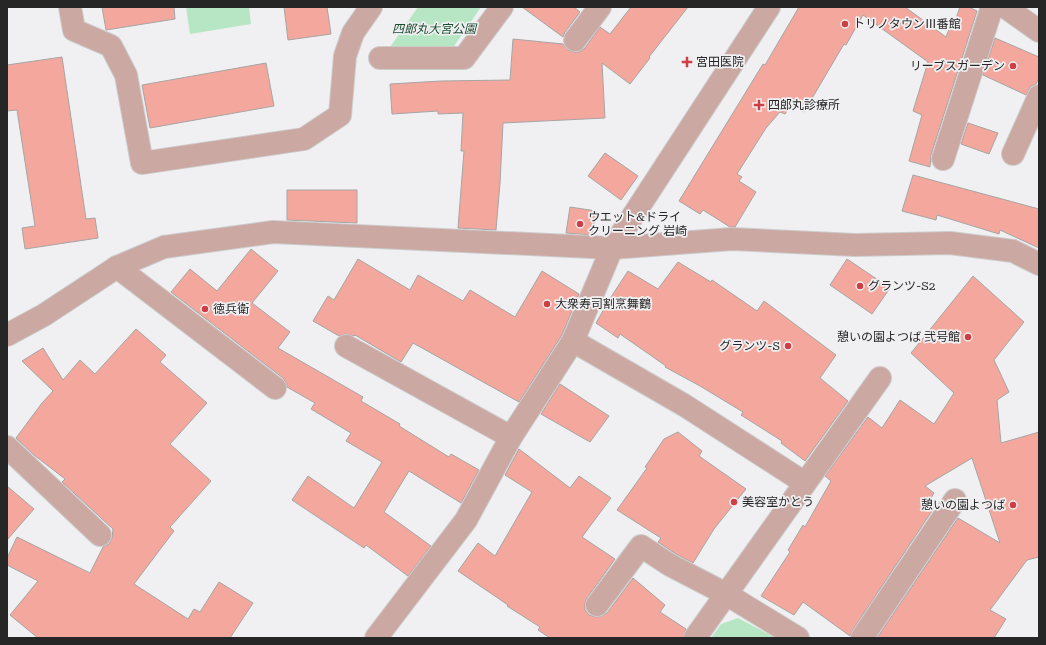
<svg xmlns="http://www.w3.org/2000/svg" width="1046" height="645" font-family="'Roboto Serif','Noto Sans JP',serif">
  <style>
    .green { fill: #b6e6c4 }
    .building { fill: #f4a79d; stroke: #a6a5a4 }
    .lines { fill: none; stroke-linecap: round; stroke-linejoin: round }
    .minor-casing { stroke: #cccccd; stroke-width: 24 }
    .minor { stroke: #cba8a2; stroke-width: 22 }
    .poi-dot { fill: #ce3f43; stroke: #f0f0f2; stroke-width: 1.5 }
    .labels { text-anchor: middle; dominant-baseline: central; stroke-width: 3.5; stroke-linejoin: round; paint-order: stroke }
    .poi-label { font-size: 12px; fill: #262626; stroke: #f0f0f2; text-anchor: start }
    .park-label { font-size: 12px; font-style: italic; fill: #194b2d; stroke: #f0f0f2 }
  </style>
  <rect width="100%" height="100%" fill="#f0f0f2"/>
  <g class="green">
    <path d="M186 7H249L251 24 190 34Z"/>
    <path d="M418 7H481L450 52 388 50Z"/>
    <path d="M738 618 774 637V638H711L721 624Z"/>
  </g>
  <g class="building">
    <path d="M102 7H174L175 19 106 30Z"/>
    <path d="M284 7H327L331 34 288 40Z"/>
    <path d="M522 7H574L580 12 565 32 563 37Z"/>
    <path d="M631 7H688L649 57 650 58 630 84 602 63 605 118 503 123 500 183 496 230 458 228 464 151H461L463 113 438 114V111L392 114 390 84 441 81 510 80 513 39 563 44 568 50 574 52H579L585 48 600 27 610 34Z"/>
    <path d="M799 7H905L946 37 952 22 954 24 960 7H969L977 11 931 155 930 167 909 161 922 115 913 111 928 62 863 15 846 45 844 44 804 112 791 104 785 114 780 112 766 128 737 174 742 177 739 181 756 192 735 227H730L703 210 700 214 679 201 763 64 765 65Z"/>
    <path d="M995 38 1039 57V78L1036 84 1031 86 1026 95 983 75Z"/>
    <path d="M62 57 86 219 95 218 98 238 25 249 22 228 35 226 17 110 7 111V65Z"/>
    <path d="M266 63 274 106 150 128 142 85Z"/>
    <path d="M968 123 998 133 989 154 961 144Z"/>
    <path d="M605 153 638 176 621 200 588 176Z"/>
    <path d="M913 175 1039 209V248L1000 230 999 234 937 215 936 220 902 211Z"/>
    <path d="M287 190H357V223L287 220Z"/>
    <path d="M570 207 596 211 592 235 566 233Z"/>
    <path d="M251 249 278 271 252 303 290 332 278 348 363 397 361 401 400 424 399 426 449 457 451 454 479 470 461 503 409 471 384 512 431 546 408 576 366 545 364 548 292 500 308 476 354 508 382 462 346 441 351 433 311 409 315 403 287 387 286 383 283 378 171 292 190 269 217 291Z"/>
    <path d="M358 259 410 290 418 275 463 301 470 290 515 317 542 271 579 294 562 335 519 402 413 343 401 362 355 335 354 336 345 334 339 336 313 321 328 296 334 300Z"/>
    <path d="M847 259 890 288 872 314 830 285Z"/>
    <path d="M678 262 711 282 712 280 757 311 764 301 836 355 820 378 848 401 805 461 781 443 782 441 741 415 743 412 700 386 665 367 666 366 620 334 618 338 596 323 611 297 628 271 658 289Z"/>
    <path d="M973 276 1024 322 994 360 1009 392 997 400 1001 443 1039 432V557L1027 560 990 610 1006 619 994 638H877L958 518 1000 543 972 458 925 486 934 493 929 501 936 505 852 631 850 636 803 602 794 615 761 596 790 552 788 550 803 525 805 527 831 481 825 476 868 417 882 428 900 400 934 424 954 393 911 353Z"/>
    <path d="M136 329 166 355 160 362 207 403 170 444 211 481 170 527 174 531 134 584 188 619 194 609 200 612 219 582 253 603 230 638H38L10 615 38 581 7 565V558L17 537 90 573 103 547 109 544 112 538 113 529 62 482 65 479 34 455 16 438 42 403 53 391 22 361 43 348 63 380 80 360 95 374Z"/>
    <path d="M560 384 609 416 590 442 541 414Z"/>
    <path d="M678 432 702 451 699 456 746 489 714 529 693 563 676 554 658 542 661 538 617 510 647 468 645 467 664 439Z"/>
    <path d="M519 449 570 488 579 476 611 498 582 537 615 559 587 598 585 603V610L589 615 596 617 602 616 607 613 633 578 665 605 660 612 686 629 683 638H550L538 630 540 627 507 606 508 605 458 571 478 543 495 556 532 492 505 475Z"/>
    <path d="M7 486 34 509 7 540Z"/>
  </g>
  <g class="lines">
    <defs>
      <g id="minor">
        <path d="M70 7 74 30 111 46 126 75 142 163 304 139 340 115 345 56 353 33 371 7"/>
        <path d="M1005 7 1039 31"/>
        <path d="M575 40 600 7"/>
        <path d="M380 58H464L502 7"/>
        <path d="M1013 154 1039 96"/>
        <path d="M943 159 992 7"/>
        <path d="M117 267 275 388"/>
        <path d="M7 335 44 315 117 267 164 247 273 232 612 248 732 239 855 245 950 243 1013 251 1039 264"/>
        <path d="M573 341 612 248 769 7"/>
        <path d="M346 346 511 437 573 341 684 405 805 483"/>
        <path d="M7 447 100 535"/>
        <path d="M597 605 641 546 670 565 726 594 798 638"/>
        <path d="M376 638 466 520 511 437"/>
        <path d="M695 638 880 378"/>
        <path d="M862 638 955 500"/>
      </g>
    </defs>
    <use href="#minor" class="minor-casing"/>
    <use href="#minor" class="minor"/>
  </g>
  <g class="poi-dot">
    <circle cx="845" cy="24" r="4"/>
    <path d="M685 56h4v4h4v4h-4v4h-4v-4h-4v-4h4z"/>
    <circle cx="1013" cy="66" r="4"/>
    <path d="M757 99h4v4h4v4h-4v4h-4v-4h-4v-4h4z"/>
    <circle cx="580" cy="224" r="4"/>
    <circle cx="860" cy="286" r="4"/>
    <circle cx="547" cy="304" r="4"/>
    <circle cx="205" cy="309" r="4"/>
    <circle cx="968" cy="337" r="4"/>
    <circle cx="788" cy="346" r="4"/>
    <circle cx="734" cy="502" r="4"/>
    <circle cx="1013" cy="505" r="4"/>
  </g>
  <g class="labels">
    <g class="poi-label">
      <text x="853" y="24">トリノタウンⅢ番館</text>
      <text x="696" y="62">宮田医院</text>
      <text x="1005" y="66" text-anchor="end">リーブスガーデン</text>
      <text x="768" y="105">四郎丸診療所</text>
      <text x="588" y="217">ウエット&amp;ドライ<tspan x="588" dy="14">クリーニング 岩崎</tspan></text>
      <text x="868" y="286">グランツ-S2</text>
      <text x="555" y="304">大衆寿司割烹舞鶴</text>
      <text x="213" y="309">徳兵衛</text>
      <text x="960" y="337" text-anchor="end">憩いの園よつば 弐号館</text>
      <text x="780" y="346" text-anchor="end">グランツ-S</text>
      <text x="742" y="502">美容室かとう</text>
      <text x="1005" y="505" text-anchor="end">憩いの園よつば</text>
    </g>
    <g class="park-label">
      <text x="434" y="29">四郎丸大宮公園</text>
    </g>
  </g>
  <rect width="1046" height="645" fill="none" stroke="#262626" stroke-width="16"/>
</svg>
